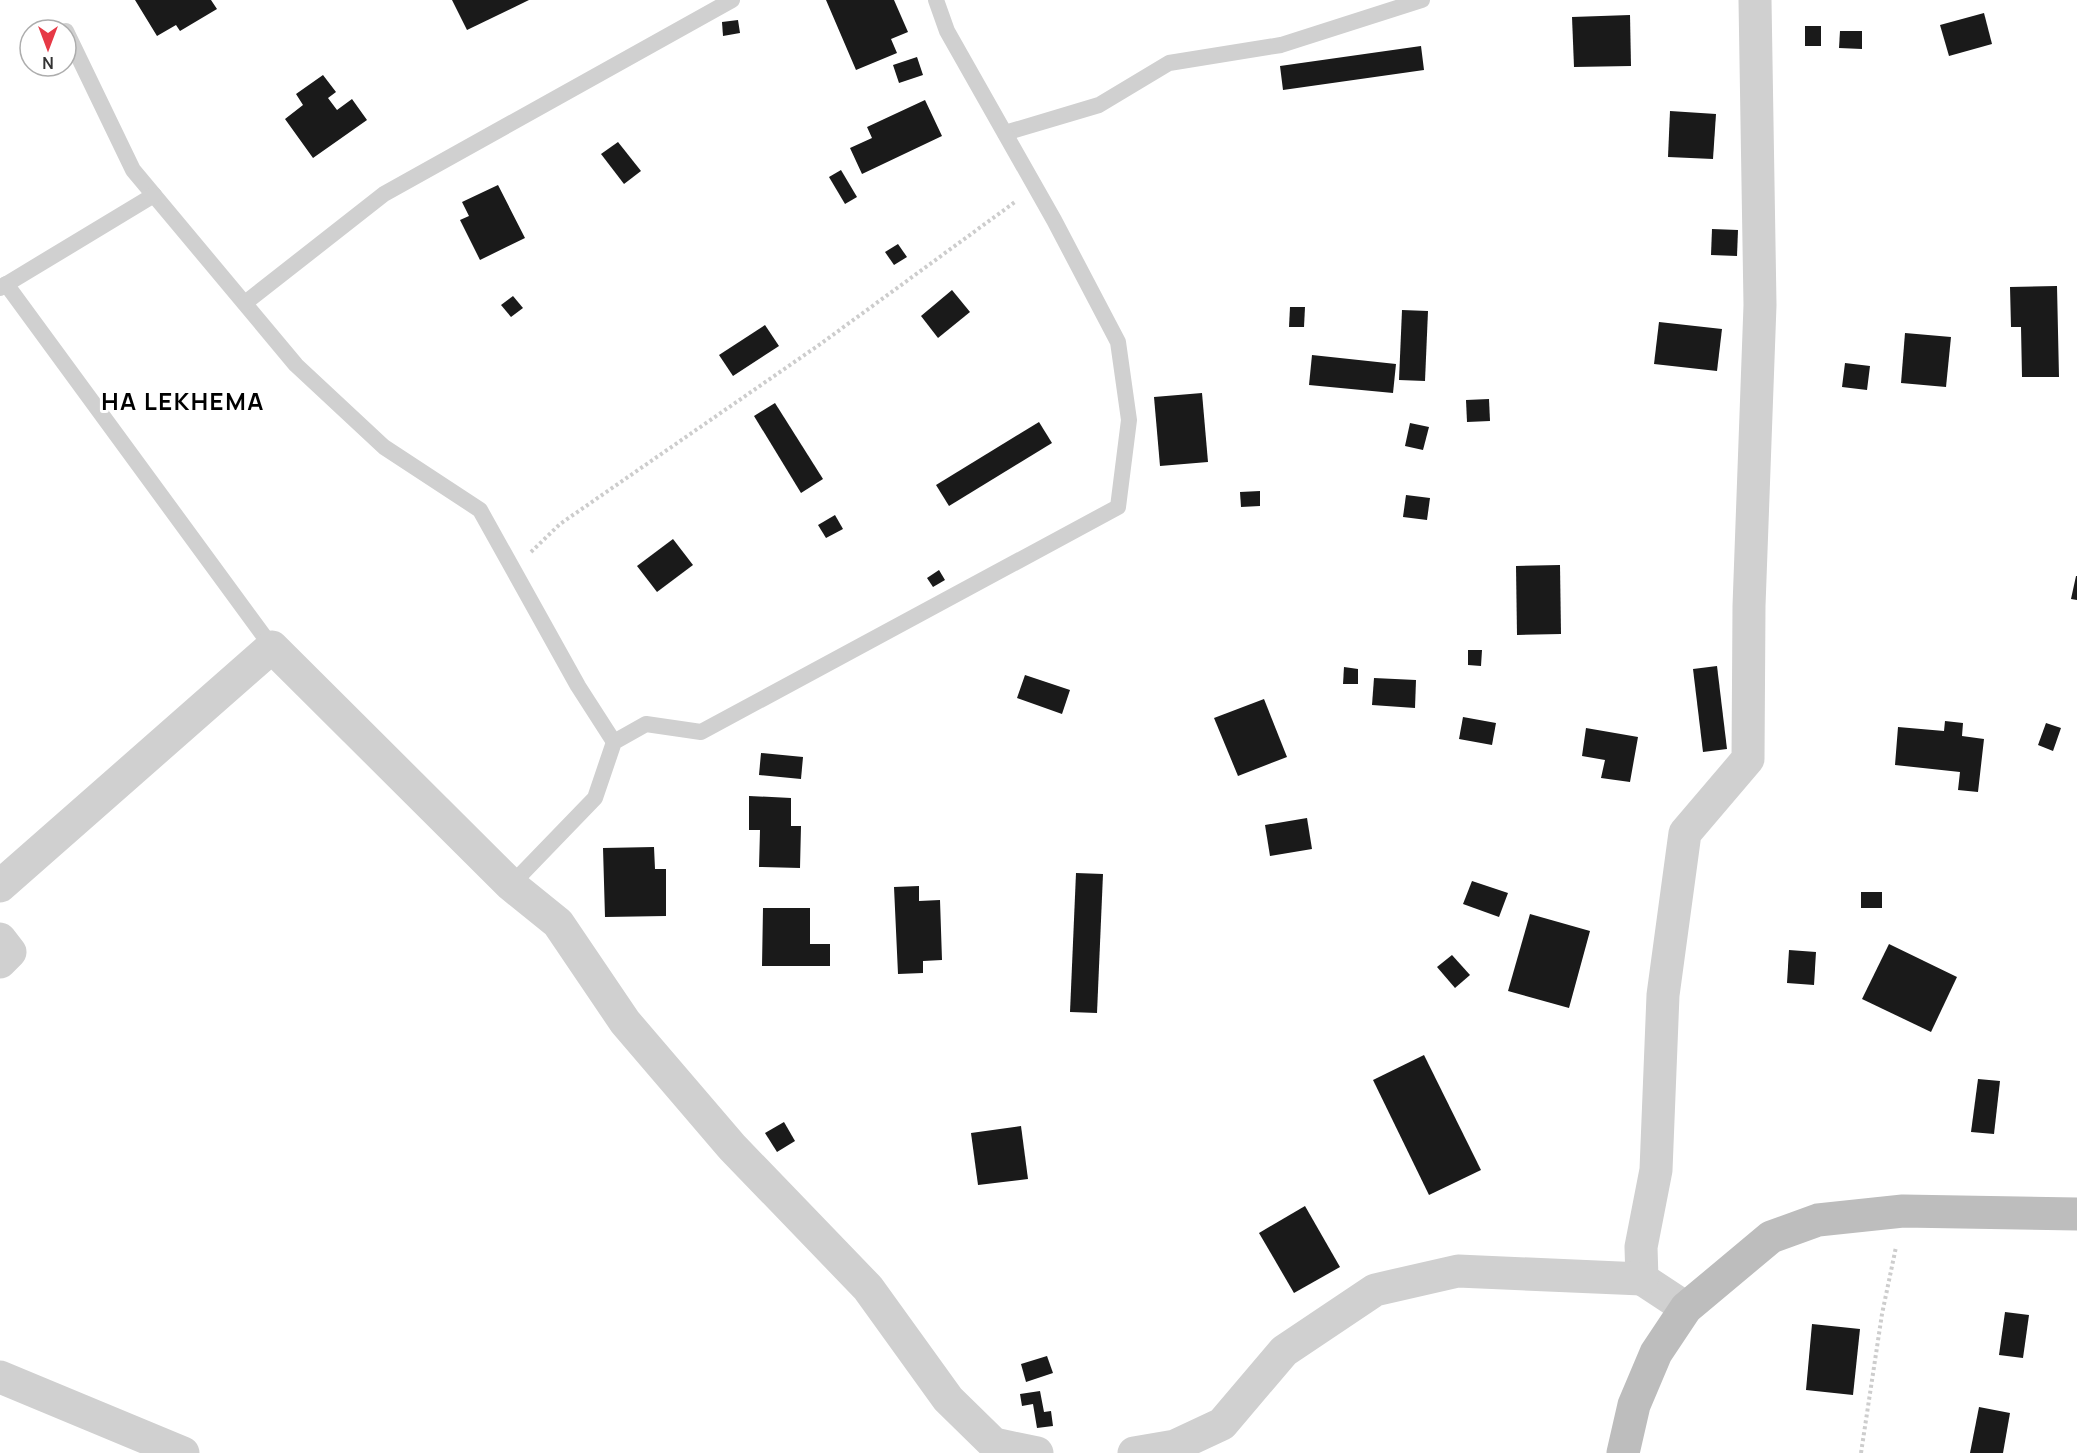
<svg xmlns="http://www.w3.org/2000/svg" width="2077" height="1453" font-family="Manrope,sans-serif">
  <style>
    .building { fill: #1a1a1a }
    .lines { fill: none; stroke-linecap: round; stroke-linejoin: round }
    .path { stroke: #cdcdcd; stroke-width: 4; stroke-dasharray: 3 3; stroke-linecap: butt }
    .lane { stroke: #d0d0d0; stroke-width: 16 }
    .street { stroke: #d0d0d0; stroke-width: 33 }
    .secondary { stroke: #bdbdbd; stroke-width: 33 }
    .labels { text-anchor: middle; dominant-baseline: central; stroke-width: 6; stroke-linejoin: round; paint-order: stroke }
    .district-label { font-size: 24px; font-weight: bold; letter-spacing: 1.5px; fill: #000; stroke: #fff }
  </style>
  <rect width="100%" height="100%" fill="#fff"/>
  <g class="building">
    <path d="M135 0H211L217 9 180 31 176 25 157 36Z"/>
    <path d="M452 0H529L467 30Z"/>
    <path d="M826 0H894L908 32 891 39 897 53 856 70Z"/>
    <path d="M1984 13 1992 44 1949 56 1940 25Z"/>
    <path d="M1630 15 1631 66 1574 67 1572 17Z"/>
    <path d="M738 20 740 33 723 36 722 22Z"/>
    <rect x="1805" y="26" width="16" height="20"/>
    <path d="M1840 31H1862V49L1839 48Z"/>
    <path d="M1421 46 1424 70 1283 90 1280 66Z"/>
    <path d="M917 57 923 75 899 83 893 65Z"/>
    <path d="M323 75 336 92 328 98 337 110 352 99 367 120 313 158 285 119 303 105 296 94Z"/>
    <path d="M925 100 942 136 862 174 850 148 872 138 867 127Z"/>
    <path d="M1670 111 1716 114 1713 159 1668 157Z"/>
    <path d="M618 142 641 171 624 184 601 154Z"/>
    <path d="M841 170 857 197 845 204 829 177Z"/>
    <path d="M498 185 525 238 480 260 460 220 469 216 462 202Z"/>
    <path d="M1712 229 1738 230 1737 256 1711 255Z"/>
    <path d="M898 244 907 257 894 265 885 252Z"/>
    <path d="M2057 286 2059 377H2022L2021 327H2011L2010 287Z"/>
    <path d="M952 290 970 312 938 338 921 316Z"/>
    <path d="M513 296 523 308 511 317 501 305Z"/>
    <path d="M1290 307H1305L1304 327H1289Z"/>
    <path d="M1402 310 1428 311 1425 381 1399 380Z"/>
    <path d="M1659 322 1722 329 1717 371 1654 364Z"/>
    <path d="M765 325 779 346 733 376 719 355Z"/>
    <path d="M1905 333 1951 337 1946 387 1901 383Z"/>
    <path d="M1312 355 1396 364 1393 393 1309 385Z"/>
    <path d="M1845 363 1870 366 1867 390 1842 387Z"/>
    <path d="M1202 393 1208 462 1160 466 1154 397Z"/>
    <path d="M1489 399 1490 421 1467 422 1466 400Z"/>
    <path d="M775 403 823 479 801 493 754 416Z"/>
    <path d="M1039 422 1052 443 949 506 936 485Z"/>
    <path d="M1410 423 1429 427 1423 450 1405 446Z"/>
    <path d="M1260 491V506L1241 507 1240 492Z"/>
    <path d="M1406 495 1430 498 1427 520 1403 517Z"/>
    <path d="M835 515 843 529 826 538 818 525Z"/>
    <path d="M673 539 693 565 657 592 637 566Z"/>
    <path d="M1560 565 1561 634 1517 635 1516 566Z"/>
    <path d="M939 570 945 580 933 587 927 578Z"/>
    <path d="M2076 576H2077V600L2071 599Z"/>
    <path d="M1468 650H1482L1481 666 1468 665Z"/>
    <path d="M1717 666 1727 749 1703 752 1693 669Z"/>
    <path d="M1344 667 1358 669V684H1343Z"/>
    <path d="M1025 675 1070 690 1062 714 1017 698Z"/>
    <path d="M1374 678 1416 680 1415 708 1372 705Z"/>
    <path d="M1264 699 1287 757 1238 776 1214 718Z"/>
    <path d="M1463 717 1496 723 1492 745 1459 739Z"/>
    <path d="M1945 721 1963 723 1962 736 1984 739 1978 792 1958 790 1960 772 1895 765 1898 727 1944 731Z"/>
    <path d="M2046 723 2061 728 2053 751 2038 745Z"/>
    <path d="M1586 728 1638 737 1630 782 1601 778 1605 760 1582 756Z"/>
    <path d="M761 753 803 757 801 779 759 775Z"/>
    <path d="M749 796 791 798V826H801L800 868 759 867 760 830H749Z"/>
    <path d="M1307 818 1312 849 1270 856 1265 825Z"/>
    <path d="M654 847 655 869H666V916L605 917 603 848Z"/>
    <path d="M1076 873 1103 874 1097 1013 1070 1012Z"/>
    <path d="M1472 881 1508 893 1499 917 1463 904Z"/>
    <path d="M919 886V901L940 900 942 960 923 961V973L898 974 894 887Z"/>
    <rect x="1861" y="892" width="21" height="16"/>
    <path d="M763 908H810V944H830V966H762Z"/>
    <path d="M1530 914 1590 931 1569 1008 1508 991Z"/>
    <path d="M1889 944 1957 977 1931 1032 1862 999Z"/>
    <path d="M1789 950 1816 952 1814 985 1787 983Z"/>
    <path d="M1452 955 1470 975 1455 988 1437 967Z"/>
    <path d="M1424 1055 1481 1170 1429 1195 1373 1080Z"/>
    <path d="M1978 1079 2000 1081 1994 1134 1971 1132Z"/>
    <path d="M784 1122 795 1141 777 1152 765 1133Z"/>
    <path d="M1021 1126 1028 1179 978 1185 971 1133Z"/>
    <path d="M1305 1206 1340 1267 1294 1293 1259 1233Z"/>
    <path d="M2005 1312 2029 1315 2023 1358 1999 1355Z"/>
    <path d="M1812 1324 1860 1329 1853 1395 1806 1390Z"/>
    <path d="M1047 1356 1053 1373 1026 1382 1021 1364Z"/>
    <path d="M1040 1391 1044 1412 1051 1411 1053 1426 1037 1428 1033 1404 1022 1406 1020 1394Z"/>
    <path d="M1979 1407 2010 1413 2003 1453H1970Z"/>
  </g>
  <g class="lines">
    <g class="path">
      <path d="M531 552 560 524 819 345 1015 202"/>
      <path d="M1861 1453 1882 1314 1896 1247"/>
    </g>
    <g class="lane">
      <path d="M66 31 133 170 296 365 384 447 480 510 578 686 614 742"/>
      <path d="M1005 133 1099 105 1169 63 1281 45 1422 0"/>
      <path d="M6 284 272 647"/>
      <path d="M0 288 154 195"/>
      <path d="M245 303 384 194 732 0"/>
      <path d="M511 885 595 798 614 742 646 724 701 732 1118 507 1129 420 1118 342 1054 220 947 31 936 0"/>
    </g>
    <g class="street">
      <path d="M0 886 272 647 511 885 558 923 625 1022 732 1147 868 1288 948 1399 994 1444 1037 1453"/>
      <path d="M0 939 10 952 0 962"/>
      <path d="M1686 1308 1642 1279 1641 1247 1656 1170 1663 995 1685 833 1748 759 1749 606 1760 305 1755 0"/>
      <path d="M0 1377 183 1453"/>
      <path d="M1134 1453 1175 1446 1222 1424 1284 1351 1375 1290 1458 1271 1642 1279"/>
    </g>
    <path class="secondary" d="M1623 1453 1634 1405 1656 1353 1686 1308 1771 1237 1818 1220 1903 1211 2077 1214"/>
  </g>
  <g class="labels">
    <g class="district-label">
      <text x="183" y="400">HA LEKHEMA</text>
    </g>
  </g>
  <g transform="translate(48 48) rotate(180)"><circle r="28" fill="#ffffff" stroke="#adadad" stroke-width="1.5"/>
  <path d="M0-4.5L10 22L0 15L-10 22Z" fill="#e63946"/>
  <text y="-9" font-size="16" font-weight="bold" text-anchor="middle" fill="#333333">N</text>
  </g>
</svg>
